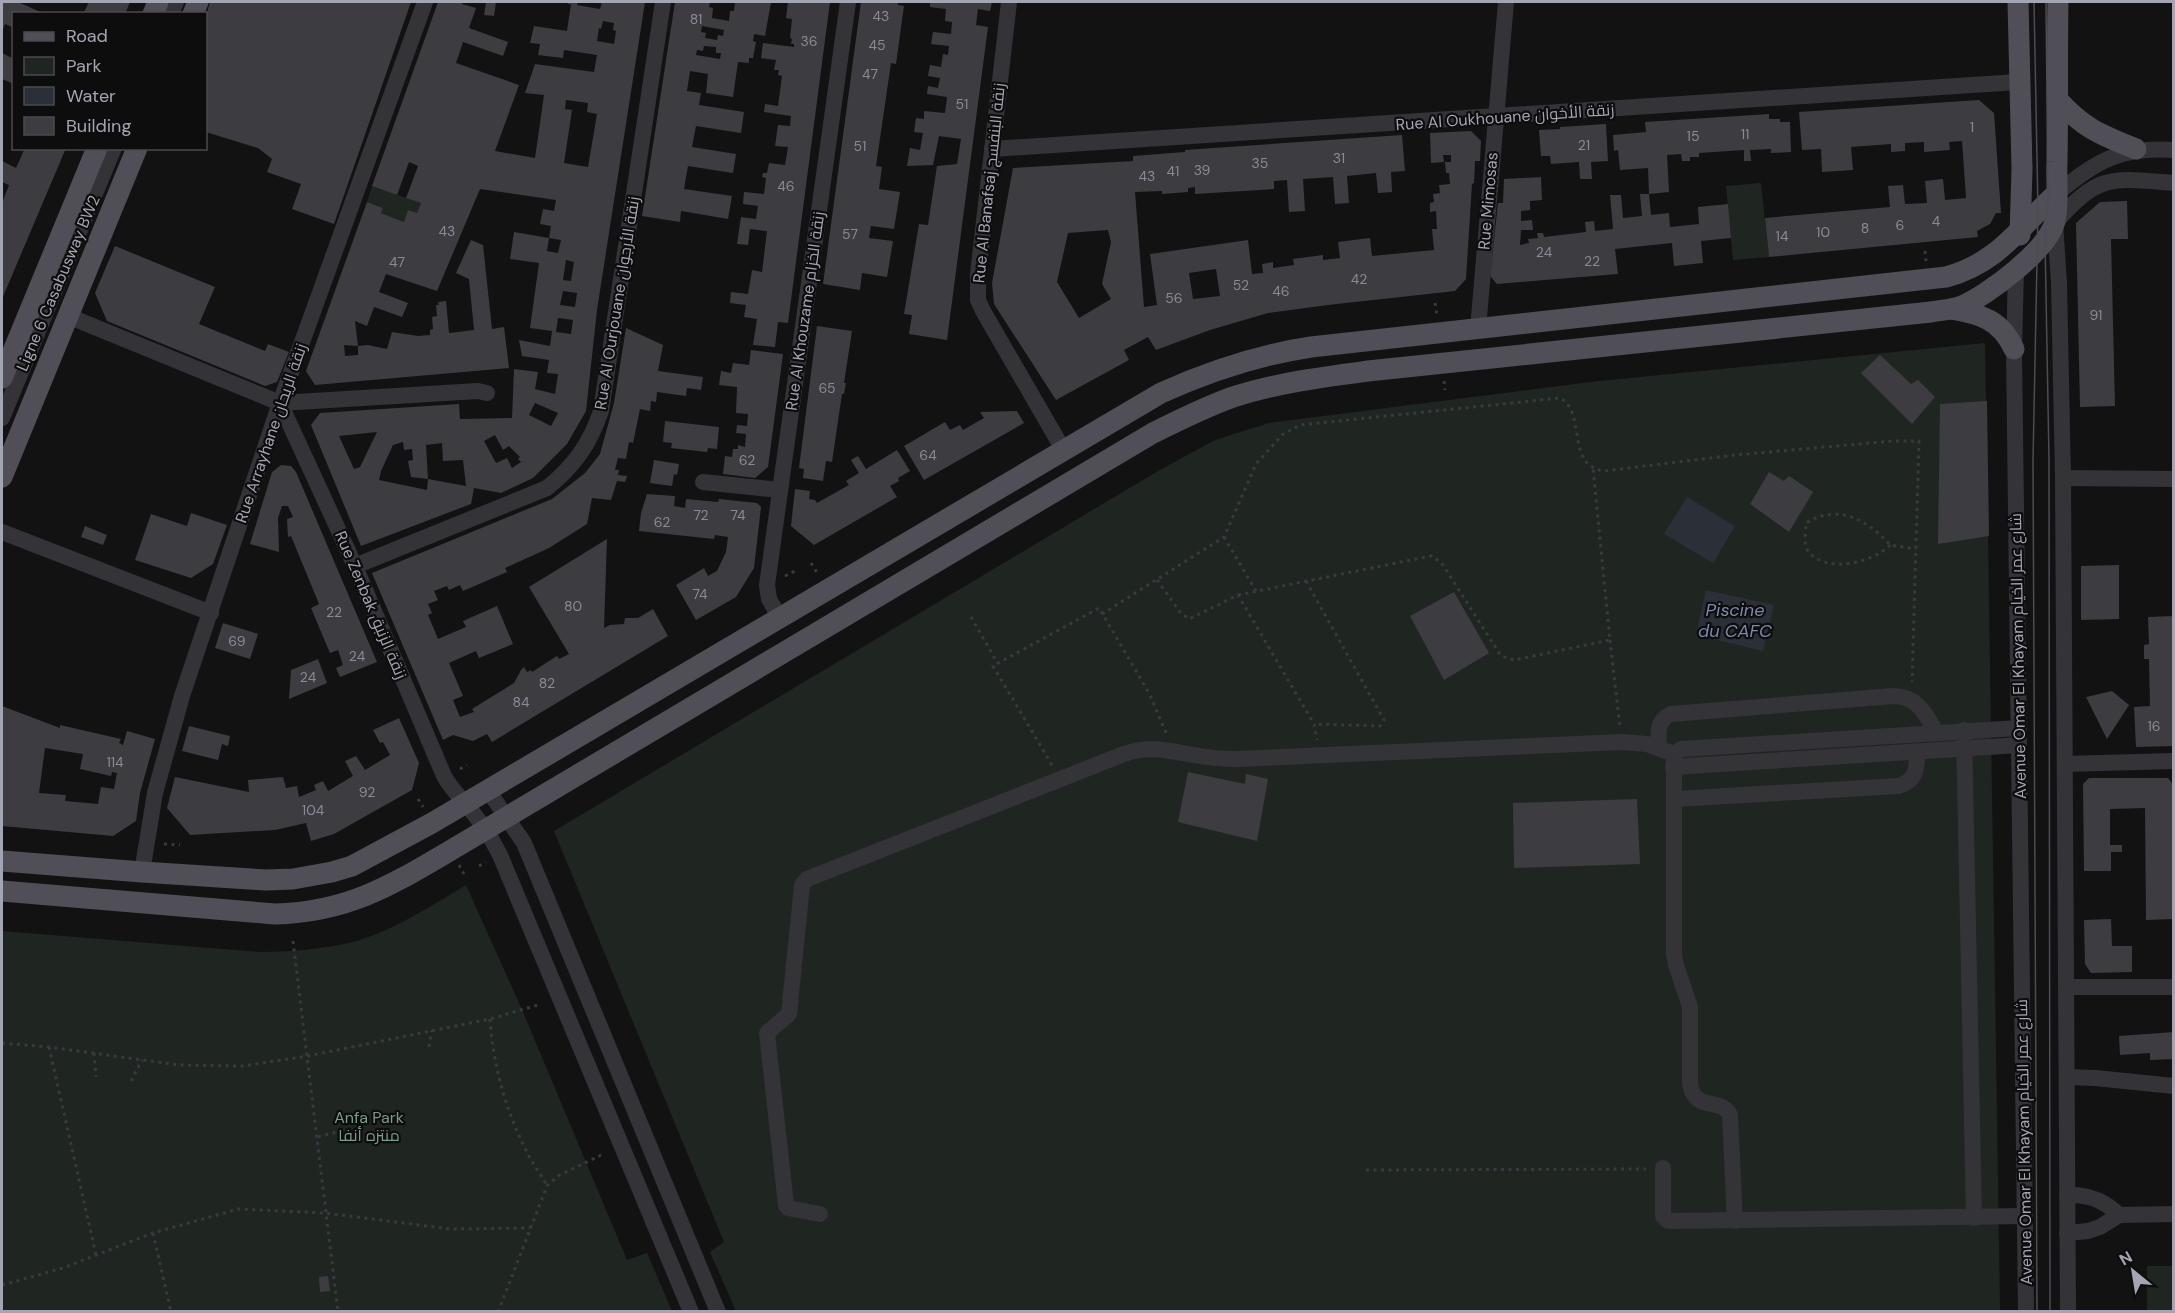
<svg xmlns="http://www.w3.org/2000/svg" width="2175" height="1313" font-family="'DM Sans',Cairo,sans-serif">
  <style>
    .green { fill: #1f2621 }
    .water { fill: #2b2f38 }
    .building { fill: #3d3c40; fill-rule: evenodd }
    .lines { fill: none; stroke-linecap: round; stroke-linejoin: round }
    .path { stroke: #39393f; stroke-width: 3; stroke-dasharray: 3 4.5; stroke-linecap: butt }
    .minor { stroke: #343338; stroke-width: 16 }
    .major { stroke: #504f57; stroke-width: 21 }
    .tram { stroke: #4d4c53; stroke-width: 1.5 }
    .labels { text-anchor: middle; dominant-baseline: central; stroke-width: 4.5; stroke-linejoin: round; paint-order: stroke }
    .number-label { font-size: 14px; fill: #8a8b96 }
    .street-label { font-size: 16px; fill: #a4a5b3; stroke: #0d0d0e }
    .park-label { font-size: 16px; fill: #7c9d87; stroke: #0d0d0e }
    .water-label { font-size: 18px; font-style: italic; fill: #7c89ad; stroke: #0d0d0e }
  </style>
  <rect width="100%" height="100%" fill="#121213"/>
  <g class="green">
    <path d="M1761 183 1769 257 1733 260 1726 186Z"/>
    <path d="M372 186 421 203 417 213 408 210 404 222 381 213 383 208 367 202Z"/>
    <path d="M1985 343 2000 1311H736L710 1252 724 1242 554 831 1158 471 1215 440 1269 423 1599 381Z"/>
    <path d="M466 885 523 1012 627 1260 647 1253 672 1311H2V931L260 952C291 952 323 949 353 942 393 931 431 906 466 885Z"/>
    <rect x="2147" y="1266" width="26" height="45"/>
  </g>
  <g class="water">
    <path d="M1687 497 1735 526 1713 563 1664 534Z"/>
    <path d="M1706 590 1774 605 1763 651 1696 635Z"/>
  </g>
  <g class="building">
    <path d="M2 2H18L45 14H14V28L5 24 2 31Z"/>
    <path d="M89 2H130L125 14H83Z"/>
    <path d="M210 2H411L334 224 292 209 301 184 267 172 272 159 258 148 206 132V16Z"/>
    <path d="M438 2H463L462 4 476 8 469 28 508 42 503 56 463 42 456 63 519 85 495 151 535 158 544 95 525 93 535 64 594 72 597 55 564 50 563 58 538 55 540 44 530 43 534 26 567 31 571 4H568V2H578L577 5 600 9 602 2H645L597 310 586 411 567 444 533 478 501 493 474 488 471 504 361 546 311 425 320 413 459 404 460 419 512 418 514 369 538 372 535 389 555 394 558 374 547 373 549 360 522 356 519 340 550 346 552 331 530 328 539 263 510 259 514 232 549 238 547 251 558 253 561 240 549 238 551 226 540 224 543 209 554 211 556 200 480 189 437 291 386 274 379 292 408 303 402 317 374 307 367 326 355 321 358 346 368 345 387 349 392 332 418 336 430 335V330L433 329 432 317 437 316 436 305H439L438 302 446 301 449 333 474 330 469 279 456 273 471 240 483 245 492 329 504 327 509 368 315 385 306 371 367 202 383 208 381 213 404 222 408 210 417 213 421 203 406 198 418 166 409 162 397 195 372 186ZM603 21 614 23 613 30 616 31 614 44 597 41 599 28 601 29ZM566 100 588 103 587 112 597 114 588 167 564 163 572 110 565 109ZM566 260 574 262 571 281 563 280ZM563 291 577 293 575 307 560 305ZM558 318 573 320 571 334 556 332ZM344 345 358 346V355L345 356ZM535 403 558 413 551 426 529 415ZM377 432 360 467 354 469 339 436ZM495 435 503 450 509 446 520 457 518 459 521 462 512 468 507 458 496 463 484 441ZM403 442 404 450 412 449 413 460 408 461 411 477 428 479 426 445 442 443 443 461 463 460 466 486 428 479 427 490 379 480 381 471 393 445Z"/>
    <path d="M486 2H496L494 16 484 15Z"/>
    <path d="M675 2H710L709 7 713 8 712 18 729 21 730 11H734L735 2H771L765 36 754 34 753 41 756 42 753 58H749V63L738 62 733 97 706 93 708 74 690 71 687 91 701 93 699 105 744 112 741 133 696 126 692 147 736 154 733 173 688 166 684 189 732 196 728 219 681 211 680 222 642 216ZM702 26 724 30 723 36 718 35 717 40 705 38 706 33 701 32ZM704 46 716 47V53H721L720 59 696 55 697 50 703 51Z"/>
    <path d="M788 2H830L788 323 778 322 775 347 753 345 757 319 744 317 746 305 730 303 731 292 748 294 752 270 762 272 767 231 750 229 748 245 737 244 741 217 756 219 758 206 743 204 744 192 764 194 766 178 762 177 763 173H767L769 163 785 165 788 147 775 146 778 125 790 126 791 116 764 112 765 104 778 106 782 76 778 75 779 70H774L776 60 761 58 763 43 794 47V44H791L792 39 790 38 792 19 786 18Z"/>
    <path d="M861 2H898V5L904 6 896 64 891 63 876 166 882 167 879 189 900 192 894 229 871 226 869 238 893 241 887 277 862 273 860 290 823 284Z"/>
    <path d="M930 2H992L990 11 978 9 976 25 988 27 947 340 909 334 912 315 904 314 919 224 928 225 937 166 957 164 961 139 939 136 933 165 907 166 910 148 920 150 923 133 914 132 916 118 924 119V111L945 113 947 97 927 94 928 86 938 88 940 78 928 76 930 65 941 67 943 54 948 55 949 46 931 44 933 32 951 34 952 22 945 21 946 9 930 7Z"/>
    <path d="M2 53 14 59V84L2 79Z"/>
    <path d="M1979 100 1994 113 2001 213H1996L1990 224 1977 231 1978 237 1769 257 1765 218 1890 207 1888 186 1903 185 1905 204 1927 203 1925 181 1943 179 1945 200 1966 198 1962 141 1949 142 1950 150 1924 152V142L1905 143V151L1891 152V144L1851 147 1853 170 1822 172 1821 149 1802 150 1799 112Z"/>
    <path d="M1769 114V119H1780V122H1790L1791 152 1771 153V149L1750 150 1751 161H1744V150L1699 153V157H1690V161H1682L1681 154 1667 155 1669 192 1649 194 1651 215 1669 213 1670 227 1699 224 1698 207 1728 204 1731 238 1701 241 1703 263 1674 266 1672 243 1615 249 1618 274 1497 284 1490 276 1498 203H1503L1504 179 1541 177 1542 200 1530 201V210L1521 211V221L1532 220 1533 230H1521L1520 245 1529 243 1528 239 1538 238 1537 233H1543L1544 237 1586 232 1585 222 1594 221 1595 231 1613 229 1610 195H1621L1623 218 1642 216 1640 194H1649L1648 168 1620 170 1618 150 1614 151 1613 135 1646 132 1645 122Z"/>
    <path d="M1606 124 1608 161 1591 162 1592 179H1580L1579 162 1551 164 1550 156H1541L1539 130 1560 129V127Z"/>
    <path d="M1471 131 1481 141 1480 161H1475L1474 183 1472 184 1466 279 1455 291 1328 305 1268 313 1210 330 1156 350 1148 337 1124 350 1129 360 1056 400 994 304 992 283 1013 168 1133 161V156L1185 152V150L1402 135 1405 171 1391 172 1392 192 1378 193 1376 173 1347 176 1349 203 1335 204 1333 177 1303 179 1305 211 1289 212 1287 180 1274 181V189L1195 194V187L1188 188V192L1162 194V191L1135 192 1144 307 1157 305 1150 254 1248 240 1252 274 1263 273 1262 264 1273 262V268L1294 265 1293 259 1323 255V260L1340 258 1338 242 1370 238 1372 256 1434 250 1432 229H1437L1436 211 1430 212V203L1434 202 1433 194 1440 193 1439 185 1450 184 1449 173H1446L1445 162H1451V155H1443L1444 162 1431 163 1430 133ZM1108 230 1111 242 1102 284 1111 299 1079 318 1057 282 1068 233ZM1216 269 1220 296 1193 299 1189 273Z"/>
    <path d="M25 148H66L2 299V203L9 185 2 182V161L16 168Z"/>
    <path d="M2127 201 2128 239H2111L2115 406 2080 407 2076 223 2100 202Z"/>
    <path d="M115 246 215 287 199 324 265 351 268 344 289 352 277 382 265 386 107 321 95 293Z"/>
    <path d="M817 326 852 331 844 383H846L844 394H842L832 462 826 461 823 481 803 478 804 469 799 468Z"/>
    <path d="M626 328 663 345 658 371 703 377 701 390 687 388 686 396 657 392 656 402 651 401 650 411 640 409 633 443 629 442 626 459 618 458 615 470H619L618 475 627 476 625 482 617 481 611 500 592 498 587 524 549 548 505 568 507 572 463 591 460 585 449 590 447 586 434 591 438 600 428 604 432 613 428 615 438 639 466 627 463 621 497 606 513 644 479 658 476 651 449 663 463 696 453 700 460 717 474 712 472 709 514 683 521 670 524 667 527 672 531 670 532 672 557 656 559 659 569 654 529 587 607 539 604 628 610 625 624 624 625 618H638L653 609 668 636 492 742 487 734 473 741 453 735 443 740 372 573 552 499 585 473 600 454 614 403Z"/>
    <path d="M751 350 783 354 768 467 755 478 723 474 725 456 732 457 733 449H738V445L745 447 746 434 736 433 737 425 747 426 748 414 736 413 737 387 719 385 721 371 731 373 733 363 749 365Z"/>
    <path d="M1880 355 1911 384 1918 380 1935 397 1912 424 1861 373Z"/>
    <path d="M1987 401 1989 536 1938 544 1940 404Z"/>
    <path d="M1017 411 1024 423 924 480 904 446 945 422 950 430 960 425 963 430 984 418 980 412Z"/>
    <path d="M665 421 719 427 717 449 708 448 707 452 671 448 672 443 663 442Z"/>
    <path d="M897 450 910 471 898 478 899 481 890 486 897 497 814 545 791 526 795 489 810 491 809 499 815 500 817 503 849 485 846 481 859 473 851 460 858 456 866 469Z"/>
    <path d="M654 460 679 464 677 475 674 474 672 486 650 483Z"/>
    <path d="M281 465 291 466 296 472 377 662 340 677 336 668 343 665 338 650 330 653 311 608 319 604 291 536 288 537 287 519 293 517 288 506H282L278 518 279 552 250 544 272 472Z"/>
    <path d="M1769 472 1784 481 1789 476 1813 492 1789 532 1750 504Z"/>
    <path d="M647 494 675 496 674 506 685 508 686 499 718 502 719 499 757 503 761 507 754 568 736 597 696 620 676 585 704 568 708 576 717 571 726 552 728 537 715 535 714 539 639 531 641 513Z"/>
    <path d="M191 513 227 525 213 564 191 578 135 560 151 514 187 526Z"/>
    <path d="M85 526 107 535 103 545 81 537Z"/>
    <path d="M2119 565V619L2081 620V566Z"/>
    <path d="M1454 592 1489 653 1444 680 1410 616Z"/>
    <path d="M2174 616V746L2136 747 2134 707 2150 706 2149 659H2144V645L2149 644 2148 617Z"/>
    <path d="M223 623 258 634 250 659 215 648Z"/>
    <path d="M318 659 327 683 289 699 291 670Z"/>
    <path d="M2112 691 2129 705 2107 739 2086 697Z"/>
    <path d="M2 706 60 728V725L121 739 119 743 123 745 127 731 155 739 140 793 136 821 113 836 2 826ZM45 748 83 754 80 769 111 776 112 772 117 773 114 789 101 787 98 804 65 801 66 795 39 793Z"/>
    <path d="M399 718 419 763 412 790 334 834 311 841 306 823 275 830 190 835 167 808 175 777 249 792 248 780 283 777 286 788 297 786 299 797 316 790 314 785 323 781 328 791 353 776 345 761 356 756 365 770 390 755 383 742 380 743 373 730Z"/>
    <path d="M189 726 230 736 228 746 222 744 218 760 182 751Z"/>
    <path d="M1188 772 1245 784 1246 774 1268 779 1257 841 1178 822Z"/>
    <path d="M2089 778H2168L2174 786V919L2146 920 2145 808 2110 809V845H2122V852H2111V871H2084L2083 784Z"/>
    <path d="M1637 799 1640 864 1514 868 1513 803Z"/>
    <path d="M2111 919 2112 946H2132V972L2091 973 2085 964 2084 920Z"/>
    <path d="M2174 1032V1059L2150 1060V1053L2120 1055 2119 1036Z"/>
    <path d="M328 1276 330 1291 320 1292 319 1277Z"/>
  </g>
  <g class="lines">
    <g class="path">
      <path d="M1925 251 1926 261"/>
      <path d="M1435 303 1437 316"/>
      <path d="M1444 381 1445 390"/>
      <path d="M1224 537 1256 591"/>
      <path d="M1890 545C1873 563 1825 574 1808 551 1803 544 1806 532 1806 523 1838 503 1868 520 1890 545L1916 549"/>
      <path d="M811 563 818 574"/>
      <path d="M785 576 797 570"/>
      <path d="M1157 580 1180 612 1189 619 1238 595 1314 724 1317 740"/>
      <path d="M1306 581 1384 720 1380 726 1314 724"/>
      <path d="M1238 595 1431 556 1441 562 1501 656 1514 660 1610 640 1593 468"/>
      <path d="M1102 614 1224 537 1256 464 1282 435 1300 425 1560 398C1587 412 1565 466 1604 471L1735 455 1893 441H1919L1912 682"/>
      <path d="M971 617 998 664"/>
      <path d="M1610 640 1620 728"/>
      <path d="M1052 765 993 666 1099 608 1149 693 1167 735"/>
      <path d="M460 769 467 765"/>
      <path d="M418 799 423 807"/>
      <path d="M164 844 180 845"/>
      <path d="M459 865 464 874"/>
      <path d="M479 866 486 862"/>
      <path d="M293 941 338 1312"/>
      <path d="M490 1019C493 1067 507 1115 530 1158 535 1167 542 1176 547 1186"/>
      <path d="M2 1043 49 1047 179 1065 243 1066 308 1056 490 1019 538 1005"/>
      <path d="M49 1047 96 1255"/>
      <path d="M429 1047 432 1030"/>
      <path d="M94 1053 96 1077"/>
      <path d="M131 1081 142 1060"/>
      <path d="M318 1137 340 1131"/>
      <path d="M1366 1170 1646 1169"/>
      <path d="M153 1233 171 1312"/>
      <path d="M2 1285 63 1268 153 1233 238 1209 325 1213 450 1229 530 1228"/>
      <path d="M498 1312 547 1186 558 1176 601 1155"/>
    </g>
    <g class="minor">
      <path d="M1009 2 978 274V300L983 311 1064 451"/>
      <path d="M171 14 176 2"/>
      <path d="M992 149 2018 82"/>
      <path d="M2056 194C2097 161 2120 146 2174 150"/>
      <path d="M2016 270 2014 349 2026 1312"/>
      <path d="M68 316 280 403 478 391 487 393"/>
      <path d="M1478 329 1506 2"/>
      <path d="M280 403 355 566 444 776C450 787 457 794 465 803 478 818 491 837 500 855L691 1312"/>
      <path d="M2 418 114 148"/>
      <path d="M2063 478 2174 479"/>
      <path d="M703 482 780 490"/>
      <path d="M2 532 211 613"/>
      <path d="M355 566 547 488C574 466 590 444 601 411L663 2"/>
      <path d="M780 618 769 599 767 585 848 2"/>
      <path d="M1964 730 1974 1218"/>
      <path d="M1659 747C1658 733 1656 721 1671 714L1893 696C1917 696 1925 713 1936 732"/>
      <path d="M2065 764 2174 761"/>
      <path d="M1673 767 2019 745"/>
      <path d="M488 790 524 843 718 1312"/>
      <path d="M1674 799 1899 786C1917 780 1917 768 1917 752"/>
      <path d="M142 872 155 793 182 696 280 403 425 2"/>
      <path d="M2066 987H2174"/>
      <path d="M2067 1077 2095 1078 2174 1086"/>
      <path d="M1663 1168V1216L1668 1221 2024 1216"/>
      <path d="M2067 1195C2088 1194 2104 1200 2119 1215"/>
      <path d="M820 1214 788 1208 786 1205 767 1033 789 1014 802 885 807 879 1124 754C1149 745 1169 751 1194 755 1209 758 1223 759 1238 759L1622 742 1647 744 1674 754"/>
      <path d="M1735 1221 1730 1115C1720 1096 1695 1113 1690 1084V1007L1676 965 1674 955V754L1681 749 2019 728"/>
      <path d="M2067 1233 2088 1231 2100 1227 2119 1215 2174 1214"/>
      <path d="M2068 1312 2063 478 2059 283 2055 223C2099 173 2111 178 2174 183"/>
    </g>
    <g class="major">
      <path d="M2018 2 2022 169 2020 235"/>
      <path d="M153 14 158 2"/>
      <path d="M193 14 198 2"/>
      <path d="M2058 100C2084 129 2102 135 2136 149"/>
      <path d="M1951 309C1981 314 2001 320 2014 349"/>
      <path d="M2 378 97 148"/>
      <path d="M2 477 137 148"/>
      <path d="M2 861 142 872 266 880 293 879 332 872 352 866 432 823 1161 393C1210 371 1258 355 1311 347L1946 277C1998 263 2019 228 2056 194"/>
      <path d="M2 891 275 914C351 912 395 883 458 846L1153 433C1179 420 1205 407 1233 397 1276 383 1323 377 1368 371L1931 312C1941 310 1952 310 1962 306 1988 295 2049 249 2055 221 2059 203 2056 181 2057 162 2058 108 2057 55 2058 2"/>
    </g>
    <g class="tram">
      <path d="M2034 2 2038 211 2033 461 2037 1312"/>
      <path d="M2046 2 2048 201 2045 239 2049 459 2050 1312"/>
    </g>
  </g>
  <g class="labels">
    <g class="number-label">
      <text x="881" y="16">43</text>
      <text x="696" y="19">81</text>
      <text x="809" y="41">36</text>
      <text x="877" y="45">45</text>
      <text x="870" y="74">47</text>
      <text x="962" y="104">51</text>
      <text x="1972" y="127">1</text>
      <text x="1745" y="134">11</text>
      <text x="1693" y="136">15</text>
      <text x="1584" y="145">21</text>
      <text x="860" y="146">51</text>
      <text x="1339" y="158">31</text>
      <text x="1260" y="163">35</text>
      <text x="1202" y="170">39</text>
      <text x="1173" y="171">41</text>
      <text x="1147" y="176">43</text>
      <text x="786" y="186">46</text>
      <text x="1936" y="221">4</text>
      <text x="1900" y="225">6</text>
      <text x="1865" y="228">8</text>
      <text x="447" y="231">43</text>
      <text x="1823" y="232">10</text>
      <text x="850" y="234">57</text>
      <text x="1782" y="236">14</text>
      <text x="1544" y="252">24</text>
      <text x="1592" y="261">22</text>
      <text x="397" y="262">47</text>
      <text x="1359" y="279">42</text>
      <text x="1241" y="285">52</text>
      <text x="1281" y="291">46</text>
      <text x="1174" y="298">56</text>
      <text x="2096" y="315">91</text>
      <text x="827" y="388">65</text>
      <text x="928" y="455">64</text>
      <text x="747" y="460">62</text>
      <text x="701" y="515">72</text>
      <text x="738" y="515">74</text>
      <text x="662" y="522">62</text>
      <text x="700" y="594">74</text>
      <text x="573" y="606">80</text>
      <text x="334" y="612">22</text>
      <text x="237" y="641">69</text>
      <text x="357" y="656">24</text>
      <text x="308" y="677">24</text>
      <text x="547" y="683">82</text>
      <text x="521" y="702">84</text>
      <text x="2154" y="726">16</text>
      <text x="115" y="762">114</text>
      <text x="367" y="792">92</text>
      <text x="313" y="810">104</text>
    </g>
    <g class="street-label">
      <text transform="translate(1505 117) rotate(-4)">Rue Al Oukhouane زنقة الأخوان</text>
      <text transform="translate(989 183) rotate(-84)">Rue Al Banafsaj زنقة البنفسج</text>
      <text transform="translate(1488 201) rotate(-85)">Rue Mimosas</text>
      <text transform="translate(58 283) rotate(-67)">Ligne 6 Casabusway BW2</text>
      <text transform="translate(617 303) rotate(-81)">Rue Al Ourjouane زنقة الأرجوان</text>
      <text transform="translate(805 311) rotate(-82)">Rue Al Khouzame زنقة الخزام</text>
      <text transform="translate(271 433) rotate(-71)">Rue Arrayhane زنقة الريحان</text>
      <text transform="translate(371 605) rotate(67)">Rue Zenbak زنقة الزنبق</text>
      <text transform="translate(2018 656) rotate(-91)">Avenue Omar El Khayam شارع عمر الخيام</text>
      <text transform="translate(2024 1142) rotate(-91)">Avenue Omar El Khayam شارع عمر الخيام</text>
    </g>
    <g class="park-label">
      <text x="369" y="1117">Anfa Park<tspan x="369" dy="18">منتزه أنفا</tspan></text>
    </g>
    <g class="water-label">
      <text x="1735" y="610">Piscine<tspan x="1735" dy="21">du CAFC</tspan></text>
    </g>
  </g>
  <rect width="2175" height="1313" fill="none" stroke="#a4a5b3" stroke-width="6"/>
  <rect x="12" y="12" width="195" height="138" fill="#0d0d0e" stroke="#494a50" stroke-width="1.5"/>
  <rect x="24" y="32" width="30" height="9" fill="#504f57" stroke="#494a50" stroke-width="1.5"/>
  <text x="66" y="42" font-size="18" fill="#a4a5b3">Road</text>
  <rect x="24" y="57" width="30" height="18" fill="#1f2621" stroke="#494a50" stroke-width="1.5"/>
  <text x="66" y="72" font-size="18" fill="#a4a5b3">Park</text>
  <rect x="24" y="87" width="30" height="18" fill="#2b2f38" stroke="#494a50" stroke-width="1.5"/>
  <text x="66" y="102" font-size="18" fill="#a4a5b3">Water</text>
  <rect x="24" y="117" width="30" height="18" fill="#3d3c40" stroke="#494a50" stroke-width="1.5"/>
  <text x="66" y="132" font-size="18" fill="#a4a5b3">Building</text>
  <g transform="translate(2133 1271) rotate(330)" stroke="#0d0d0e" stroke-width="4.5" paint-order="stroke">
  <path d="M0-4.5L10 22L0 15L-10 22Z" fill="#a4a5b3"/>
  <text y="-9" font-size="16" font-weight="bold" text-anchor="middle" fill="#a4a5b3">N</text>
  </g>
</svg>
